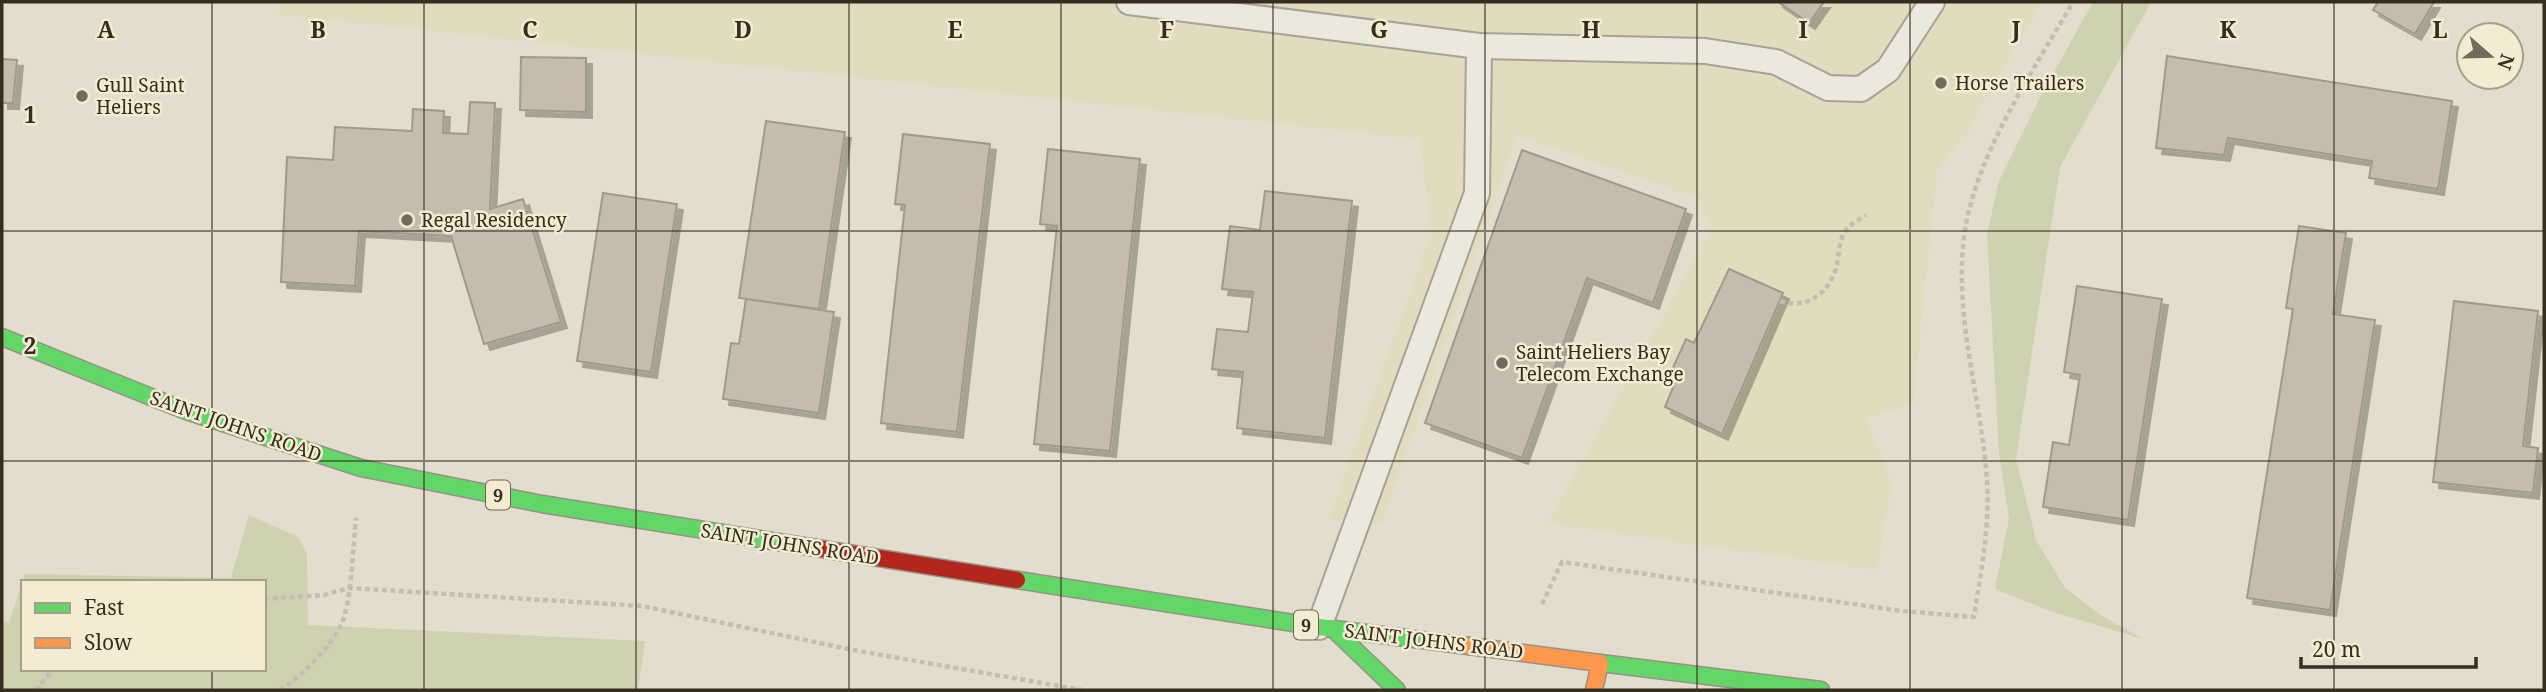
<svg xmlns="http://www.w3.org/2000/svg" width="2546" height="692" font-family="'Noto Serif',serif">
  <style>
    .farmland { fill: #e1dcbe }
    .green { fill: #cfd2b0; fill-rule: evenodd }
    .building { fill: #c6bcae; stroke: #a2998d; stroke-width: 2; filter: url(#shadow) }
    .lines { fill: none; stroke-linecap: round; stroke-linejoin: round }
    .lane-casing { stroke: #a8a296; stroke-width: 28 }
    .fast-casing { stroke: #979286; stroke-width: 19 }
    .slow-casing { stroke: #979286; stroke-width: 19 }
    .jam-casing { stroke: #979286; stroke-width: 19 }
    .path { stroke: #c3bfb5; stroke-width: 4.5; stroke-dasharray: 5 3.5; stroke-linecap: butt }
    .lane { stroke: #ebe8de; stroke-width: 24 }
    .fast { stroke: #63d668; stroke-width: 16 }
    .slow { stroke: #ff974d; stroke-width: 16 }
    .jam { stroke: #b3261e; stroke-width: 16 }
    .grid { fill: none; stroke: #362c1f; stroke-width: 2; stroke-opacity: 0.55 }
    .poi-dot { fill: #726a5c; stroke: #f3ecd3; stroke-width: 2.5 }
    .labels { text-anchor: middle; dominant-baseline: central; stroke-width: 5; stroke-linejoin: round; paint-order: stroke }
    .shield { fill: #f3ecd3; stroke: #6f6655; stroke-width: 2 }
    .shield-label { font-size: 18px; font-weight: bold; fill: #362c1f }
    .poi-label { font-size: 19px; fill: #362c1f; stroke: #f3ecd3; text-anchor: start }
    .street-label { font-size: 19px; fill: #362c1f; stroke: #f3ecd3 }
    .grid-label { font-size: 23px; text-anchor: middle; font-weight: bold; fill: #362c1f; stroke: #f3ecd3; stroke-width: 5; stroke-linejoin: round; paint-order: stroke }
  </style>
  <defs>
    <filter id="shadow"><feDropShadow dx="6" dy="6" stdDeviation="0" flood-color="#0004"/></filter>
  </defs>
  <rect width="100%" height="100%" fill="#e2ddcd"/>
  <path class="farmland" d="M280 2H2041L1964 136 1937 170 1913 403 1866 418 1892 483 1877 570 1548 523 1713 227 1698 198 1517 135 1381 525 1329 519 1432 233 1420 139 279 14Z"/>
  <g class="green">
    <path d="M2093 2H2151L2060 167 2016 459 2036 540 2065 588 2102 616 2143 639 2053 612 1995 589 2009 519 1999 453 1987 236 1998 183 2044 90Z"/>
    <path d="M249 515 298 537 307 554 308 625 645 641 638 690H2V621L9 623 25 574 231 578ZM23 582H264V669H23Z"/>
  </g>
  <g class="building">
    <path d="M1778 2H1824L1809 23Z"/>
    <path d="M2378 2H2434L2415 34 2373 10Z"/>
    <path d="M2167 56 2452 101 2438 189 2369 178 2372 161 2228 138 2224 155 2156 148Z"/>
    <path d="M521 57 586 58V112L520 110Z"/>
    <path d="M2 59 17 60 13 103H2Z"/>
    <path d="M470 102 495 103 490 209 523 199 561 322 484 344 451 236 359 231 355 286 281 282 287 157 333 160 335 127 412 131 413 109 444 111 443 133 468 134Z"/>
    <path d="M766 121 845 132 819 309 739 298Z"/>
    <path d="M903 134 990 144 957 432 881 423 905 205 895 204Z"/>
    <path d="M1048 149 1140 159 1110 451 1034 444 1057 226 1040 224Z"/>
    <path d="M1522 150 1686 209 1653 303 1587 278 1522 458 1425 423Z"/>
    <path d="M1265 191 1352 201 1325 438 1237 428 1243 372 1212 369 1217 329 1248 332 1253 292 1222 289 1230 226 1260 230Z"/>
    <path d="M603 193 677 204 651 372 577 361Z"/>
    <path d="M2299 226 2346 233 2333 314 2375 320 2330 610 2247 598 2293 309 2286 308Z"/>
    <path d="M1729 269 1783 293 1722 434 1665 407 1677 378 1670 374 1686 339 1694 343Z"/>
    <path d="M2077 286 2162 299 2128 520 2043 507 2053 442 2069 445 2080 375 2064 372Z"/>
    <path d="M746 299 834 312 819 413 723 399 731 343 739 344Z"/>
    <path d="M2454 301 2538 311 2523 446 2538 448 2533 493 2433 482Z"/>
  </g>
  <g class="lines">
    <defs>
      <g id="lane">
        <path d="M1129 2 1479 46 1705 51 1776 62 1828 88 1861 89 1888 70 1932 2"/>
        <path d="M1319 627 1477 193 1479 46"/>
      </g>
      <g id="fast">
        <path d="M2 337 186 411 361 468 542 504 816 548"/>
        <path d="M1017 580 1319 627 1469 646"/>
        <path d="M1332 628 1397 690"/>
        <path d="M1600 663 1821 690"/>
      </g>
      <path id="slow" d="M1469 646 1600 663 1594 690"/>
      <path id="jam" d="M816 548 1017 580"/>
    </defs>
    <use href="#lane" class="lane-casing"/>
    <use href="#fast" class="fast-casing"/>
    <use href="#slow" class="slow-casing"/>
    <use href="#jam" class="jam-casing"/>
    <g class="path">
      <path d="M1780 301C1807 310 1830 293 1837 265 1839 253 1839 237 1848 228 1852 223 1860 219 1866 215"/>
      <path d="M264 599 324 595 349 588 642 606 853 650 1082 690"/>
      <path d="M1542 604 1562 562 1902 611 1974 617C1981 571 1990 527 1987 480 1981 398 1954 319 1964 237 1974 157 2033 71 2073 2"/>
      <path d="M36 690 53 669"/>
      <path d="M280 690C299 679 330 647 340 627 352 604 353 545 356 518"/>
    </g>
    <use href="#lane" class="lane"/>
    <use href="#fast" class="fast"/>
    <use href="#slow" class="slow"/>
    <use href="#jam" class="jam"/>
  </g>
  <path class="grid" d="M212 2V582M424 2V690M636 2V690M849 2V690M1061 2V690M1273 2V690M1485 2V690M1697 2V690M1910 2V690M2122 2V690M2334 2V690M2 231H2544M2 461H2544M212 669V690"/>
  <g class="poi-dot">
    <circle cx="1941" cy="83" r="7"/>
    <circle cx="82" cy="96" r="7"/>
    <circle cx="407" cy="220" r="7"/>
    <circle cx="1502" cy="363" r="7"/>
  </g>
  <g class="labels">
    <g class="shield">
      <rect x="486" y="480.5" width="24" height="29" rx="5"/>
      <rect x="1294" y="610.5" width="24" height="29" rx="5"/>
    </g>
    <g class="shield-label">
      <text x="498" y="495">9</text>
      <text x="1306" y="625">9</text>
    </g>
    <g class="poi-label">
      <text x="1955" y="83">Horse Trailers</text>
      <text x="96" y="85">Gull Saint<tspan x="96" dy="22">Heliers</tspan></text>
      <text x="421" y="220">Regal Residency</text>
      <text x="1516" y="352">Saint Heliers Bay<tspan x="1516" dy="22">Telecom Exchange</tspan></text>
    </g>
    <g class="street-label">
      <text transform="translate(236 426) rotate(19)">SAINT JOHNS ROAD</text>
      <text transform="translate(790 544) rotate(9)">SAINT JOHNS ROAD</text>
      <text transform="translate(1434 641) rotate(7)">SAINT JOHNS ROAD</text>
    </g>
  </g>
  <g class="grid-label">
    <text x="106" y="38">A</text>
    <text x="318" y="38">B</text>
    <text x="530" y="38">C</text>
    <text x="743" y="38">D</text>
    <text x="955" y="38">E</text>
    <text x="1167" y="38">F</text>
    <text x="1379" y="38">G</text>
    <text x="1591" y="38">H</text>
    <text x="1803" y="38">I</text>
    <text x="2016" y="38">J</text>
    <text x="2228" y="38">K</text>
    <text x="2440" y="38">L</text>
    <text x="30" y="123">1</text>
    <text x="30" y="354">2</text>
  </g>
  <rect width="2546" height="692" fill="none" stroke="#362c1f" stroke-width="7"/>
  <rect x="21" y="580" width="245" height="91" fill="#f3ecd3" stroke="#a79f8b" stroke-width="2"/>
  <rect x="35" y="603" width="35" height="10" fill="#63d668" stroke="#a79f8b" stroke-width="2"/>
  <text x="84" y="615" font-size="21" fill="#362c1f">Fast</text>
  <rect x="35" y="638" width="35" height="10" fill="#ff974d" stroke="#a79f8b" stroke-width="2"/>
  <text x="84" y="650" font-size="21" fill="#362c1f">Slow</text>
  <g transform="translate(2490 56) rotate(110)"><circle r="33" fill="#f3ecd3" stroke="#a79f8b" stroke-width="2"/>
  <path d="M0-5L12 26L0 18L-12 26Z" fill="#726a5c"/>
  <text y="-10" font-size="19" font-weight="bold" text-anchor="middle" fill="#362c1f">N</text>
  </g>
  <path d="M2301 657v10h175v-10" fill="none" stroke="#362c1f" stroke-width="3.5"/>
  <text x="2312" y="657" font-size="21" fill="#362c1f" stroke="#f3ecd3" stroke-width="5" paint-order="stroke">20 m</text>
</svg>
